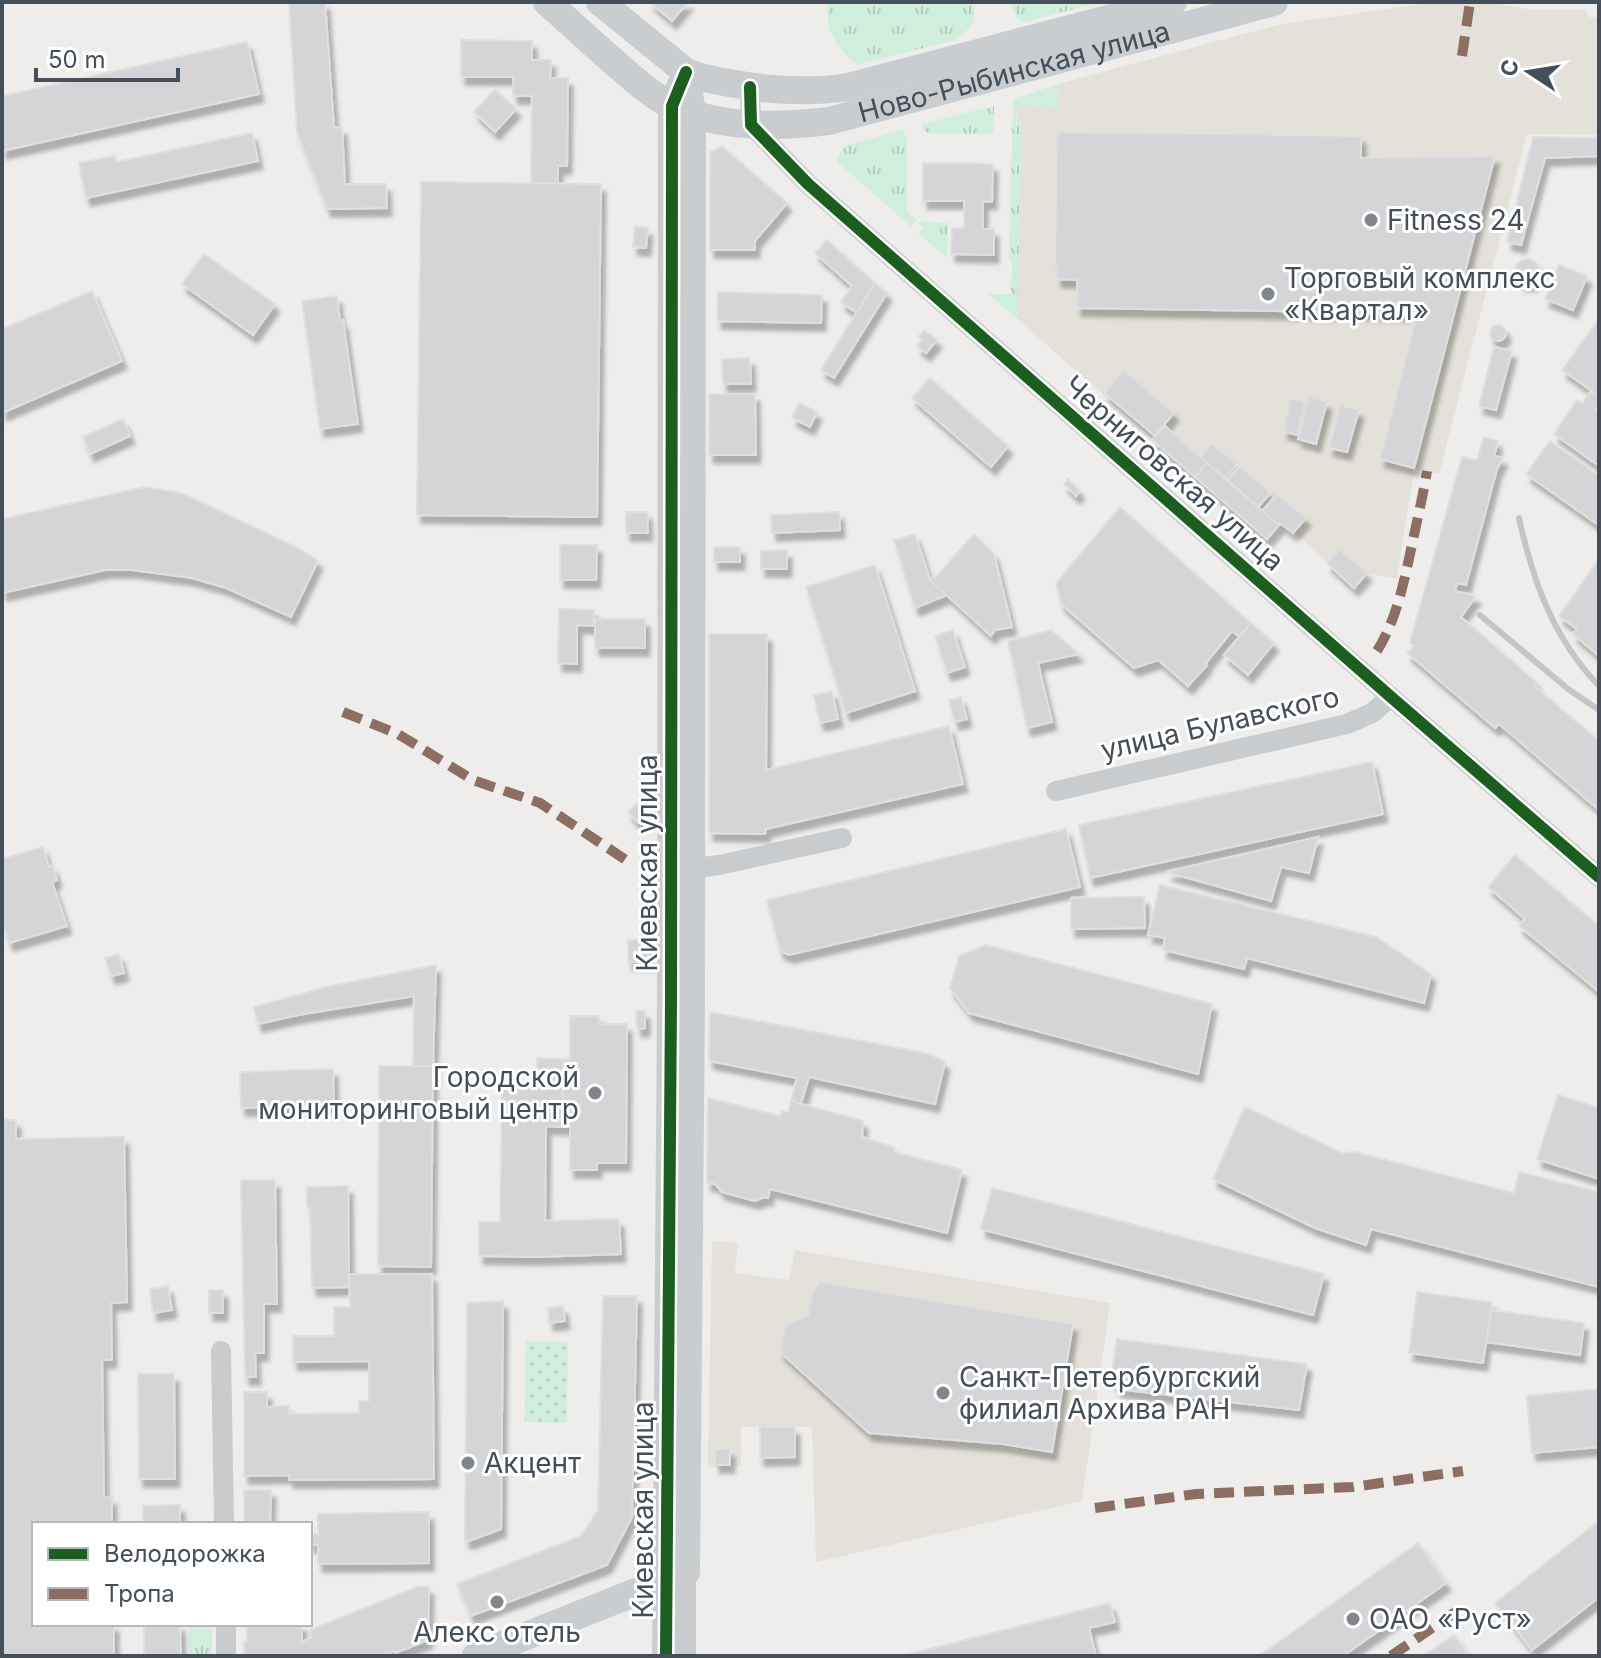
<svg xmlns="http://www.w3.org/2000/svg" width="1601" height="1658" font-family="Inter,sans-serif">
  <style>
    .commercial { fill: #e3e1d9 }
    .grass { fill: url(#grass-tufts) }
    .park { fill: url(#park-dots) }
    .building { fill: #d5d5d7; stroke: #dfdfdf; stroke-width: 2; filter: url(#shadow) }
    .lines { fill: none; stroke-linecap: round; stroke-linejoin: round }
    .street { stroke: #c9ccce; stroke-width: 20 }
    .secondary { stroke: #cacdd0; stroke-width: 28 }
    .rail { stroke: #c3c5c7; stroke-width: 6 }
    .quiet { stroke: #8d6e63; stroke-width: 10; stroke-dasharray: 20 10; stroke-linecap: butt }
    .cycleway-casing { stroke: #fff; stroke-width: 17 }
    .cycleway { stroke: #1b5e20; stroke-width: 12 }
    .poi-dot { fill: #80868c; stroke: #fff; stroke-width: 3 }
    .labels { text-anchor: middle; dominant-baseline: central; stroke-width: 6; stroke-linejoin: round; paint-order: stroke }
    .street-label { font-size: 28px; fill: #444f59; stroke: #fff }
    .poi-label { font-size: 28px; fill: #444f59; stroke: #fff; text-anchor: start }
  </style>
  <defs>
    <pattern id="grass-tufts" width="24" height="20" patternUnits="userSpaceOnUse" patternTransform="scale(2)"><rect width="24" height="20" fill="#d0eedc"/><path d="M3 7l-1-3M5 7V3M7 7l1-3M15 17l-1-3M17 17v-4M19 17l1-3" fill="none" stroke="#b4cebf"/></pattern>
    <pattern id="park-dots" width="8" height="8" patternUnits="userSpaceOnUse" patternTransform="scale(2)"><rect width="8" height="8" fill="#d0eedc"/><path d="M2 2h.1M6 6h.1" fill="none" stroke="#b4cebf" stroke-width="1.8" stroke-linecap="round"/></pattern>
    <filter id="shadow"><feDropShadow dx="4.5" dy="8" stdDeviation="2" flood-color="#0004"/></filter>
  </defs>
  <rect width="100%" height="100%" fill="#eeedec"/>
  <g class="commercial">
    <path d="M1437 2H1486L1533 10H1586L1588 17H1599V135L1527 134 1439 474 1414 469 1397 579 1367 573 1354 588 1303 540 1281 523 1267 539 1015 317 1017 313V106L1057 107 1058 84 1247 33 1282 24Z"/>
    <path d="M712 1241 738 1243 735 1273 789 1280 795 1250 1110 1303 1082 1501 816 1562 812 1427H741V1466L708 1467Z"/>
  </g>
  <g class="grass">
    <path d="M829 2H973C977 20 970 30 955 40L857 65C838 50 822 28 829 2Z"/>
    <path d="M1010 2H1101L1025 22 1018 20Z"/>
    <path d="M1058 84 1057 107 1017 106 1016 122 1022 126 1017 309 1015 317 988 294H1011L1012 261 1009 257 1013 99Z"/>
    <path d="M994 106V128L992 134 928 133 923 129 922 124Z"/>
    <path d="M902 130 907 138V212L917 219 911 227 839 163 837 159 844 146Z"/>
    <path d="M920 221 948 223 947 258 918 233 923 228 918 223Z"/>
    <path d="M189 1624H205L212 1631V1656H189Z"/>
  </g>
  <path class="park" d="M526 1341 568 1342 567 1423 525 1422Z"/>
  <g class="building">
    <path d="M289 2H325L334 128 342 127 345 184H386L387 208 327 209 297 132Z"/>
    <path d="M650 2H688L672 21Z"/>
    <path d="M461 40 532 41V60H551L550 78H568L567 166H558V184L531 183 532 96H513V77H461Z"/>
    <path d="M247 42 259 94 2 151V96Z"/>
    <path d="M495 89 516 109 495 132 474 112Z"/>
    <path d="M1057 132 1361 136V158L1495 156 1414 468 1380 459 1417 313 1077 308V280L1057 279V265L1055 264Z"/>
    <path d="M252 133 258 161 86 198 79 163 115 156 116 162Z"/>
    <path d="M1533 137 1599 138V156L1545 158 1521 245 1507 242Z"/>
    <path d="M722 146 787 203 755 241V250H710V152Z"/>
    <path d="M923 163 993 164 992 202 983 201V229H994V255L951 254 952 228H964V201H923Z"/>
    <path d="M421 182 601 184 597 517 417 515Z"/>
    <path d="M635 227 648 228 646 248 633 247Z"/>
    <path d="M827 240 875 283 857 313 841 302 852 286 815 253Z"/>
    <path d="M204 254 275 304 253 335 182 284Z"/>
    <circle cx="1527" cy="271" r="12"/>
    <path d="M1559 265 1587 276 1573 310 1545 299Z"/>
    <path d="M875 283 887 293 834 378 821 370Z"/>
    <path d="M92 291 122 361 2 413V329Z"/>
    <path d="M718 292 822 295 821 323 717 321Z"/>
    <path d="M337 296 340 321 343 320 358 424 320 429 302 301Z"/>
    <path d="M1599 319V396L1562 370Z"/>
    <circle cx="1498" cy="333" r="8"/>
    <path d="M924 330 937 340 926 353 917 346 922 340 918 337Z"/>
    <path d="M1494 347 1512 351 1496 410 1479 406Z"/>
    <path d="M750 358 751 384H723L722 359Z"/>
    <path d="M1123 370 1174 413 1155 436 1104 393Z"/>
    <path d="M930 378 1008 446 991 467 912 398Z"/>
    <path d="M1591 391 1599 396V404L1595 410 1599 413V466L1554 434 1577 400 1582 403Z"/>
    <path d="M709 394H755L756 455H709Z"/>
    <path d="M1309 397 1327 402 1316 444 1298 439Z"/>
    <path d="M1291 398 1305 402 1297 435 1283 431Z"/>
    <path d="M799 403 817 412 810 427 792 418Z"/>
    <path d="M1340 405 1359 410 1347 452 1329 448Z"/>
    <path d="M123 419 130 436 90 454 83 437Z"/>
    <path d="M1165 426 1207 463 1195 477 1152 440Z"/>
    <path d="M1484 437 1498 441 1494 456 1503 458 1497 469 1466 585 1457 583 1455 591 1476 596 1461 617 1536 682 1533 685 1599 741V810L1499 724 1495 728 1407 653 1414 646 1410 642 1462 457 1477 460Z"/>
    <path d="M1550 441 1599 476V520L1597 524 1526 474Z"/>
    <path d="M1212 443 1237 465 1225 478 1200 457Z"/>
    <path d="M1207 463 1279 525 1267 539 1195 477Z"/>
    <path d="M1240 466 1271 493 1258 507 1227 480Z"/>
    <path d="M1068 479 1080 491 1076 496 1064 484Z"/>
    <path d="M145 487 182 493 300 549 318 561 291 617 226 588 192 578 133 570H105L2 593V519Z"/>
    <path d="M1277 494 1306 518 1293 533 1280 523 1279 525 1262 511Z"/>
    <path d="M1120 507 1251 623 1240 637 1232 631 1206 663 1207 665 1188 686 1158 660 1134 668 1061 604 1056 583Z"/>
    <path d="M626 512H647L648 533H626Z"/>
    <path d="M839 512 840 530 772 533 771 515Z"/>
    <path d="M915 534 930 580 947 595 915 608 894 540Z"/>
    <path d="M974 534 994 554 1012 627 995 630 991 636 930 580 933 576 935 578Z"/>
    <path d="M560 545H597L596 580H560Z"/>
    <rect x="714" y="547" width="26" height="15"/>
    <path d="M1340 549 1367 573 1354 588 1327 563Z"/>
    <path d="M787 550V569H761V551Z"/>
    <path d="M1599 559V656L1573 634 1577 629 1559 616Z"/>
    <path d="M875 565 915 691 846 713 806 587Z"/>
    <path d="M559 609 594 610V626L577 625V664L558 663Z"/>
    <rect x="595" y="619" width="50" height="29"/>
    <path d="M1251 623 1274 643 1248 675 1224 655Z"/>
    <path d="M953 630 965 667 947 673 935 636Z"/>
    <path d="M1051 630 1079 654 1038 663 1052 722 1027 728 1008 641Z"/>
    <path d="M709 634H767L766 770 949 726 963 784 766 829 765 834 709 833Z"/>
    <path d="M832 691 838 719 820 723 814 695Z"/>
    <path d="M961 697 967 719 955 722 949 700Z"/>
    <path d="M1372 762 1383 814 1090 878 1079 825Z"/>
    <path d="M637 804 646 814 637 822 628 812Z"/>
    <path d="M1066 829 1080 887 789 955 780 951 767 900Z"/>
    <path d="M1318 837 1309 873 1281 867 1271 901 1166 872Z"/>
    <path d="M43 847 49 867 53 866 57 880 52 882 67 926 9 943 2 920V897L4 896 2 890V859Z"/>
    <path d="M1515 855 1599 926V992L1519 926 1525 919 1488 887Z"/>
    <path d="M1160 885 1376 937 1431 974 1424 1003 1247 958 1244 969 1163 950 1165 938 1148 935Z"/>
    <path d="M1144 897 1145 928 1071 929V898Z"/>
    <rect x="628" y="940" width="20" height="22"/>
    <path d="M986 945 1212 1004 1198 1074 969 1013 950 988 959 956Z"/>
    <path d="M119 954 124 973 111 976 105 958Z"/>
    <path d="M436 965 433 1066H413L414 996 298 1015 258 1024 254 1007 330 986Z"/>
    <path d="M636 1011H645V1028L637 1029Z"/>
    <path d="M710 1012 930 1054 945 1062 935 1104 809 1077 801 1104 791 1101 797 1078 709 1061Z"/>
    <path d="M570 1016H599V1024H627L626 1163H597V1170H570V1127H563V1059H570Z"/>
    <path d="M537 1058 563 1059V1127L546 1126 545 1221 619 1219 621 1254 535 1257 479 1256V1222H500L502 1083 537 1084Z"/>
    <path d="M379 1066H433L431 1267 378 1266Z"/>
    <path d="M333 1069 334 1105 241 1108 240 1072Z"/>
    <path d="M1558 1095 1599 1108V1179L1537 1159Z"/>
    <path d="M708 1098 780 1116 782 1111 788 1112 791 1101 863 1121 862 1137 894 1147V1152L962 1170 947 1233 770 1189 768 1198 764 1197 755 1201 722 1192 715 1184 707 1183Z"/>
    <path d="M1245 1107 1342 1153 1355 1152 1514 1193 1519 1172 1599 1192V1287L1371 1229 1366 1245 1315 1228 1213 1179Z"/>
    <path d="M2 1120H16V1139L124 1137 127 1302 111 1303 112 1360H102L104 1498 112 1497V1524H34V1624H114V1656H2Z"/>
    <path d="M241 1180H275L277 1304H264V1353H255L256 1377H245Z"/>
    <path d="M348 1186 349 1287 312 1288 310 1207H307V1187Z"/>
    <path d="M992 1188 1324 1274 1313 1315 981 1229Z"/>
    <path d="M349 1274H432L434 1479 289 1480V1475L244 1476V1392H267V1407L289 1406V1414L359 1413V1401H369V1361L293 1362V1336H334V1307H350Z"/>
    <path d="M820 1282 1073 1324 1052 1452 1003 1444 869 1433 780 1352 785 1325 808 1315 813 1290Z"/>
    <path d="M168 1286 172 1310 153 1313 150 1289Z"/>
    <rect x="209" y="1290" width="14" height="23"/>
    <path d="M1417 1292 1492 1302 1483 1363 1409 1353Z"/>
    <path d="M603 1296H637L632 1517 607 1565 471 1616 457 1584 581 1536 598 1510Z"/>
    <path d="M503 1301 501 1529 469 1541 465 1540 467 1303Z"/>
    <path d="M563 1306 565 1321 549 1323 548 1308Z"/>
    <path d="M1491 1310 1584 1323 1580 1355 1486 1342Z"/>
    <path d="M1117 1339 1307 1364 1299 1410 1117 1389 1111 1379Z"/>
    <path d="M138 1374H174L175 1479H139Z"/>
    <path d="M1599 1389V1447L1532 1453 1527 1396Z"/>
    <path d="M760 1427H795V1457L760 1458Z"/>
    <rect x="715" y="1449" width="15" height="16"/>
    <path d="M244 1490H271L270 1524H244Z"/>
    <path d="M180 1505V1524H143V1506Z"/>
    <path d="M429 1512V1563L318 1564V1545H310V1534H318V1514Z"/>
    <path d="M1599 1521V1597L1532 1650 1495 1603Z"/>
    <path d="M1418 1543 1446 1583 1343 1656H1259Z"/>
    <path d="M419 1586 429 1587 428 1640 395 1653 394 1651 381 1656H244V1643L247 1641V1624H302V1642L311 1638 310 1630Z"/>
    <path d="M1110 1603 1115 1622 1089 1628 1096 1656H902Z"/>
    <path d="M144 1624H180L181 1656H144Z"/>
    <path d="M1454 1635 1469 1656H1423Z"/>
  </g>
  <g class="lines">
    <g class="street">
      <path d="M750 87 751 125 808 184 1391 697 1599 877"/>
      <path d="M1056 791 1347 724 1372 713 1391 697"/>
      <path d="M680 870 719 865 842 838"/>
      <path d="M221 1351 224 1524"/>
      <path d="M226 1624V1656"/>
      <path d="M686 1656V1572"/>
    </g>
    <g class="secondary">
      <path id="s1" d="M547 2C567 20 587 38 607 56 627 73 647 93 671 105 718 129 779 127 829 121L1274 2"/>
      <path d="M600 2 686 72C702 79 718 81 735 84 774 91 809 93 848 87L1173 2"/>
      <path d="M476 1656 686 1572 691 1001 692 113 686 72"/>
      <path d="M666 1656 671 1001 672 106 685 76"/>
    </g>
    <g class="rail">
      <path d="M1519 518C1533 581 1553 638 1599 686"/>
      <path d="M1480 615 1568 689 1599 710"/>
    </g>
    <g class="quiet">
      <path d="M1462 56 1470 2"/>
      <path d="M1377 651C1397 619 1404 581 1412 545 1417 520 1423 496 1427 471"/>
      <path d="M343 712 398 734 473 780 540 803 632 864"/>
      <path d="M1095 1508 1196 1494 1353 1487 1463 1471"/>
      <path d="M1391 1656 1463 1607"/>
    </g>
    <defs>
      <g id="cycleway">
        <path d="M750 87 751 125 808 184 1391 697 1599 877"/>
        <path d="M666 1656 671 1001 672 106 686 72"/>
      </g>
    </defs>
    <use href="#cycleway" class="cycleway-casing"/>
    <use href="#cycleway" class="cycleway"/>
  </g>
  <g class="poi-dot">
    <circle cx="1371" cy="220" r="8"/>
    <circle cx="1268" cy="294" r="8"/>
    <circle cx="595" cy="1093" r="8"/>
    <circle cx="943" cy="1393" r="8"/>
    <circle cx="468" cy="1463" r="8"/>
    <circle cx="497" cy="1602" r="8"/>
    <circle cx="1353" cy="1619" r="8"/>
  </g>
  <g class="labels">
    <g class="street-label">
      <text stroke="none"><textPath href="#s1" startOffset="514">Ново-Рыбинская улица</textPath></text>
      <text transform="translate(1174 473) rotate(41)">Черниговская улица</text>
      <text transform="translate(1220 723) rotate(-13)">улица Булавского</text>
      <text transform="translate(647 863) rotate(-90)">Киевская улица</text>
      <text transform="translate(643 1510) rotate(-90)">Киевская улица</text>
    </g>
    <g class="poi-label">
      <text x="1387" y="220">Fitness 24</text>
      <text x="1284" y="278">Торговый комплекс<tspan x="1284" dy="32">«Квартал»</tspan></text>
      <text x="579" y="1077" text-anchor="end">Городской<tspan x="579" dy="32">мониторинговый центр</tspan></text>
      <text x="959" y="1377">Санкт-Петербургский<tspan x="959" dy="32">филиал Архива РАН</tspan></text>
      <text x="484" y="1463">Акцент</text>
      <text x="1369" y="1619">ОАО «Руст»</text>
      <text x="497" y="1632" text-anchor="middle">Алекс отель</text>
    </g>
  </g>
  <rect width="1601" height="1658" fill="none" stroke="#444f59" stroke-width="8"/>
  <rect x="32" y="1522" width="280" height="104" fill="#ffffff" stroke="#b4b9bd" stroke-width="2"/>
  <rect x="48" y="1548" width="40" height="12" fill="#1b5e20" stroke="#b4b9bd" stroke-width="2"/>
  <text x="104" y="1562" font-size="24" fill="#444f59">Велодорожка</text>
  <rect x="48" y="1588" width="40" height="12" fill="#8d6e63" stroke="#b4b9bd" stroke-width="2"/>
  <text x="104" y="1602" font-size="24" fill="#444f59">Тропа</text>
  <g transform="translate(1529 72) rotate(282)" stroke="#ffffff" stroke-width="6" paint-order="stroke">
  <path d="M0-6L14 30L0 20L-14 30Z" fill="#444f59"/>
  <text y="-12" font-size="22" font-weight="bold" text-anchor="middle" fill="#444f59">С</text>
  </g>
  <path d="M36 68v12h142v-12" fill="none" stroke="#444f59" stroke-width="4"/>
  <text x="48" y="68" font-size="24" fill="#444f59" stroke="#ffffff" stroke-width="6" paint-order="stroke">50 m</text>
</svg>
